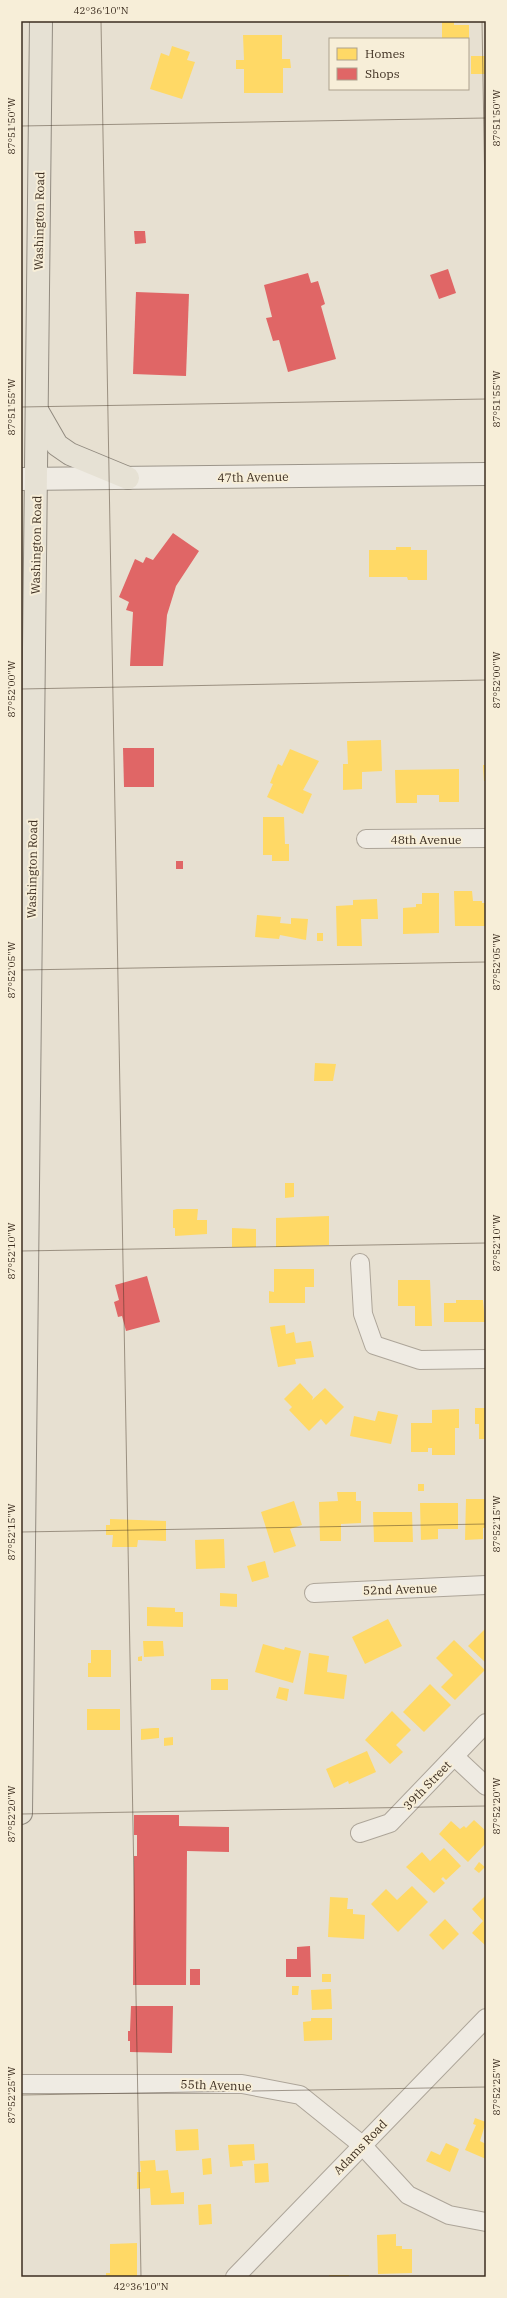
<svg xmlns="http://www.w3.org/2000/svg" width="507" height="2298" font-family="'IBM Plex Serif',serif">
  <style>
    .homes { fill: #ffd966 }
    .shops { fill: #e06666 }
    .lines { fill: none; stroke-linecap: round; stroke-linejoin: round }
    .street-casing { stroke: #ada599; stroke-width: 20 }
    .secondary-casing { stroke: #9c958a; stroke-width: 24 }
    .primary-casing { stroke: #928b80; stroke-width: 24 }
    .street { stroke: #efebe3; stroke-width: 18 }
    .secondary { stroke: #efebe3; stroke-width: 22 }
    .primary { stroke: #e6e1d4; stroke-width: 22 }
    .ticks { fill: none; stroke: #3d2e20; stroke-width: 1; stroke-opacity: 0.45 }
    .labels { text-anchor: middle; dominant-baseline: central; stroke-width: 4; stroke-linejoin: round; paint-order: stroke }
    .street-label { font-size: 12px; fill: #3d2e20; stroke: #f7eed8 }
    .neatline { fill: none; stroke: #3d2e20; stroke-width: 1.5 }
    .ticks-label { font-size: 10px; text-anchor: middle; fill: #3d2e20 }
  </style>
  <rect width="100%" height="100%" fill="#e7e0d1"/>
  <g class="homes">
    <path d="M442 22H454V25H469V47L468 39H442Z"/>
    <path d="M243 35H282V59H290L291 68H283V93H244V69H236V60H244Z"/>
    <path d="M172 46 190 52 187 60 195 62 182 99 150 89 161 53 169 56Z"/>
    <rect x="471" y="56" width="15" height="18"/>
    <path d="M396 547H411V550H427V580H408L407 577H369V550H396Z"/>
    <path d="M381 740 382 771 362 772V789L343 790V764H348L347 741Z"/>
    <path d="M290 749 319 761 303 790 312 794 303 814 267 797 273 784 270 783 278 764 282 766Z"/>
    <path d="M483 765H486V781H484Z"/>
    <path d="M459 769V802H439V795H417V803H396L395 770Z"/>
    <path d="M263 817H284L285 844H289V861H272V855H263Z"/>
    <path d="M454 891H472L473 901H482V903H486V926H455Z"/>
    <path d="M422 893H439V933L403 934V908L416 907V904H422Z"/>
    <path d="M377 899 378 919H361L362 946H337L336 906 353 905V900Z"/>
    <path d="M257 915 281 917 280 923 291 924V918L308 919 306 940 280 935 279 939 255 937Z"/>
    <rect x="317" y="933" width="6" height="8"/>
    <path d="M315 1063 336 1064 333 1081H314Z"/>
    <path d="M285 1183H294V1197L285 1198Z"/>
    <path d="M177 1209H198L197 1220H207V1234L175 1236V1228H173V1210Z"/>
    <path d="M329 1216V1245L276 1247V1218Z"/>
    <path d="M232 1228 256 1229V1247H232Z"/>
    <path d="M274 1269H314V1287H305V1303H269V1291L274 1292Z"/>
    <path d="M398 1280H430L432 1326H415V1306H398Z"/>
    <path d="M456 1300H483L485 1322H444V1303H456Z"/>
    <path d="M285 1325 286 1334 294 1332 296 1343 311 1341 314 1357 295 1359 296 1364 278 1367 270 1327Z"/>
    <path d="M300 1383 313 1397 312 1400 325 1388 344 1407 326 1425 321 1419 309 1431 289 1410 292 1407 284 1399Z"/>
    <path d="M475 1408H486V1439H479V1424H475Z"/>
    <path d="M459 1409V1428H455V1455H432V1448H428V1452H411V1423H432V1410Z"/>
    <path d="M378 1411 398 1415 391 1444 350 1436 354 1416 375 1421Z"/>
    <rect x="418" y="1484" width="6" height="7"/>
    <path d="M337 1492H356V1501H361V1523L341 1524V1541H320L319 1502 338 1501Z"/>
    <path d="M466 1499H486V1528H483V1539L465 1540Z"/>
    <path d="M294 1501 302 1525 290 1529 296 1546 274 1553 261 1512Z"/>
    <path d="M420 1503H458V1529H438V1539L421 1540Z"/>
    <path d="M373 1512H412L413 1542H374Z"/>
    <path d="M110 1519 166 1521V1541L138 1540 137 1547H112L113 1535H106V1525H110Z"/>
    <path d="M224 1539 225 1568 196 1569 195 1540Z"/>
    <path d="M265 1561 269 1577 252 1582 247 1566Z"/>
    <path d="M220 1593 237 1594V1607L220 1606Z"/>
    <path d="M147 1607 175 1608V1612H183V1627L147 1626Z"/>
    <path d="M388 1619 402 1646 365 1664 352 1637Z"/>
    <path d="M486 1628V1663L468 1646Z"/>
    <path d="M454 1640 485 1670 455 1700 441 1687 453 1675 436 1658Z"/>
    <path d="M143 1641H163L164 1656 144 1657Z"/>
    <path d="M263 1644 284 1650 285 1647 301 1651 293 1683 255 1672Z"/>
    <path d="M91 1650H111V1677H88V1663H91Z"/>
    <path d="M309 1653 329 1656 327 1672 347 1675 344 1699 304 1694Z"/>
    <path d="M142 1656V1661H138V1657Z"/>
    <rect x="211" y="1679" width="17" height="11"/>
    <path d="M430 1684 451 1705 424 1732 403 1712Z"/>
    <path d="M279 1687 289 1689 287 1701 276 1698Z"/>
    <rect x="87" y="1709" width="33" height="21"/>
    <path d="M392 1711 411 1730 396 1745 403 1752 390 1764 365 1740Z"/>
    <path d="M154 1728H159V1738L141 1740V1729Z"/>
    <path d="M173 1737V1745L164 1746V1738Z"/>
    <path d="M367 1751 376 1772 349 1784 348 1781 334 1788 326 1769Z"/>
    <path d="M474 1820 486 1831V1843L468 1862 439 1834 451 1821 460 1829 464 1826 466 1828Z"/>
    <path d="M444 1848 461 1866 446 1880 443 1877 441 1879 445 1883 434 1893 406 1867 422 1852 430 1861Z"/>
    <path d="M479 1862 485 1867 479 1873 474 1869Z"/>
    <path d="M412 1886 428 1902 398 1932 371 1904 386 1889 397 1900Z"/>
    <path d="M486 1895V1946L472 1933 483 1921 472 1909Z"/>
    <path d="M330 1897 348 1898 347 1909H353V1914L365 1915 364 1939 328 1937Z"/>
    <path d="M445 1919 459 1934 443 1950 429 1935Z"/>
    <rect x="322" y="1974" width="9" height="8"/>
    <path d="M292 1986H299L298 1995H292Z"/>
    <path d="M331 1989 332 2009 312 2010 311 1990Z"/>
    <path d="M311 2018H332V2040L304 2041 303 2022 311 2021Z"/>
    <path d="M475 2118 486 2122 480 2141 486 2144V2159L465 2150 476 2125 473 2124Z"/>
    <path d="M198 2129 199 2150 176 2151 175 2130Z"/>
    <path d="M446 2143 459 2149 450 2172 426 2161 431 2151 440 2155Z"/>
    <path d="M254 2144 255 2160 242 2161 243 2166 230 2167 228 2145Z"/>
    <path d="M211 2158 212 2174 203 2175 202 2159Z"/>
    <path d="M155 2160 156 2171 168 2170 171 2193 184 2192V2204L151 2205 150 2188 137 2189V2172H141L140 2161Z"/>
    <path d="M268 2163 269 2182 255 2183 254 2164Z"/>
    <path d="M211 2204 212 2224 199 2225 198 2205Z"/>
    <path d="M396 2234V2246H402V2249H412V2273L378 2274 377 2235Z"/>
    <path d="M137 2243V2277H106V2273H110V2244Z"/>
    <rect x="329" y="2275" width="20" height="2"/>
  </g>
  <g class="shops">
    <path d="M134 231H145L146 243 135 244Z"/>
    <path d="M448 269 456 293 439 299 430 275Z"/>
    <path d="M308 273 311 283 318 281 325 304 321 306 336 359 288 372 279 340 273 341 266 318 272 317 264 285Z"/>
    <path d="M136 292 189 294 186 376 133 374Z"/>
    <path d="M173 533 199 551 176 586 167 615 163 666H130L133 612 126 610 129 602 119 597 135 559 143 563 146 557 153 560Z"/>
    <path d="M123 748H154V787H124Z"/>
    <rect x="176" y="861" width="7" height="8"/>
    <path d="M147 1276 160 1322 126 1331 122 1316 118 1317 114 1302 119 1300 115 1285Z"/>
    <path d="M134 1815H179V1826L229 1827V1852L187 1851 186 1985H133L134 1856H137V1835H134Z"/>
    <path d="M310 1946 311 1977H286V1959H297V1947Z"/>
    <rect x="190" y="1969" width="10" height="16"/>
    <path d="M131 2006H173L172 2053 130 2052V2041H128V2031H130Z"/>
  </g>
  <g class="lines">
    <defs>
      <g id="street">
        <path d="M366 839 486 838"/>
        <path d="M360 1263 363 1314 374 1345 420 1360 486 1359"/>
        <path d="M314 1593 486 1585"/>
        <path d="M455 1757 486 1786"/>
        <path d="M360 1833 390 1823 486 1723"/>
        <path d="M21 2084H242L300 2095 362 2145 408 2195 449 2215 486 2222"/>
        <path d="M235 2277 486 2018"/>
      </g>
      <path id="secondary" d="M21 479 486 474"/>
      <g id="primary">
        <path d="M38 412 57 445 70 454 128 478"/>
        <path d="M21 1813 41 21"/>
      </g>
    </defs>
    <use href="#street" class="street-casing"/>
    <use href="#secondary" class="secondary-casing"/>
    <use href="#primary" class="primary-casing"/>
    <use href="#street" class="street"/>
    <use href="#secondary" class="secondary"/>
    <use href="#primary" class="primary"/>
  </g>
  <path class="ticks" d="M101 21 141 2277M482 21 486 253M21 126 486 118M21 407 486 399M21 689 486 680M21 970 486 962M21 1251 486 1243M21 1532 486 1524M21 1814 486 1806M21 2095 486 2087"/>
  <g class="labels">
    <g class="street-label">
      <text transform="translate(39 221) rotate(-89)">Washington Road</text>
      <text transform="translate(253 477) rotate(-1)">47th Avenue</text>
      <text transform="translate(36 545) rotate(-89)">Washington Road</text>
      <text x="426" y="839">48th Avenue</text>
      <text transform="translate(32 869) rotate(-89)">Washington Road</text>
      <text transform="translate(400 1589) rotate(-2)">52nd Avenue</text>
      <text transform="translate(427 1785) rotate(-46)">39th Street</text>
      <text transform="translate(216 2085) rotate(2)">55th Avenue</text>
      <text transform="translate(360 2147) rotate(-46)">Adams Road</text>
    </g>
  </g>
  <rect width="507" height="2298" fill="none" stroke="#f7eed8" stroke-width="44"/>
  <rect x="329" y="38" width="140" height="52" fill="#f7eed8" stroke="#ada18e"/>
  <rect x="337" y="48" width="20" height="12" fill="#ffd966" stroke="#ada18e"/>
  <text x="365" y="58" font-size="12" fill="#3d2e20">Homes</text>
  <rect x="337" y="68" width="20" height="12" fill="#e06666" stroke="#ada18e"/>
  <text x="365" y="78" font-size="12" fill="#3d2e20">Shops</text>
  <rect x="22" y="22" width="463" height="2254" class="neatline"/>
  <g class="ticks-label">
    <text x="101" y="14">42°36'10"N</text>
    <text transform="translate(496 118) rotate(-90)" y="4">87°51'50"W</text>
    <text transform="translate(11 126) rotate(-90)" y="4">87°51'50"W</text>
    <text transform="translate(496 399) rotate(-90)" y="4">87°51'55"W</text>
    <text transform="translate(11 407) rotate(-90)" y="4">87°51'55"W</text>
    <text transform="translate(496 680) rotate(-90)" y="4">87°52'00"W</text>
    <text transform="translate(11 689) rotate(-90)" y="4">87°52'00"W</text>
    <text transform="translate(496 962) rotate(-90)" y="4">87°52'05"W</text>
    <text transform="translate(11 970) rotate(-90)" y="4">87°52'05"W</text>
    <text transform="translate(496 1243) rotate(-90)" y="4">87°52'10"W</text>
    <text transform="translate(11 1251) rotate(-90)" y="4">87°52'10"W</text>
    <text transform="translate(496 1524) rotate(-90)" y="4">87°52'15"W</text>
    <text transform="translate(11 1532) rotate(-90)" y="4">87°52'15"W</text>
    <text transform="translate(496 1806) rotate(-90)" y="4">87°52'20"W</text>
    <text transform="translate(11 1814) rotate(-90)" y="4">87°52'20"W</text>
    <text transform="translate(496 2087) rotate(-90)" y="4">87°52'25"W</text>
    <text transform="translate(11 2095) rotate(-90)" y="4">87°52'25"W</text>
    <text x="141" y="2290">42°36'10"N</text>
  </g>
</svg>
